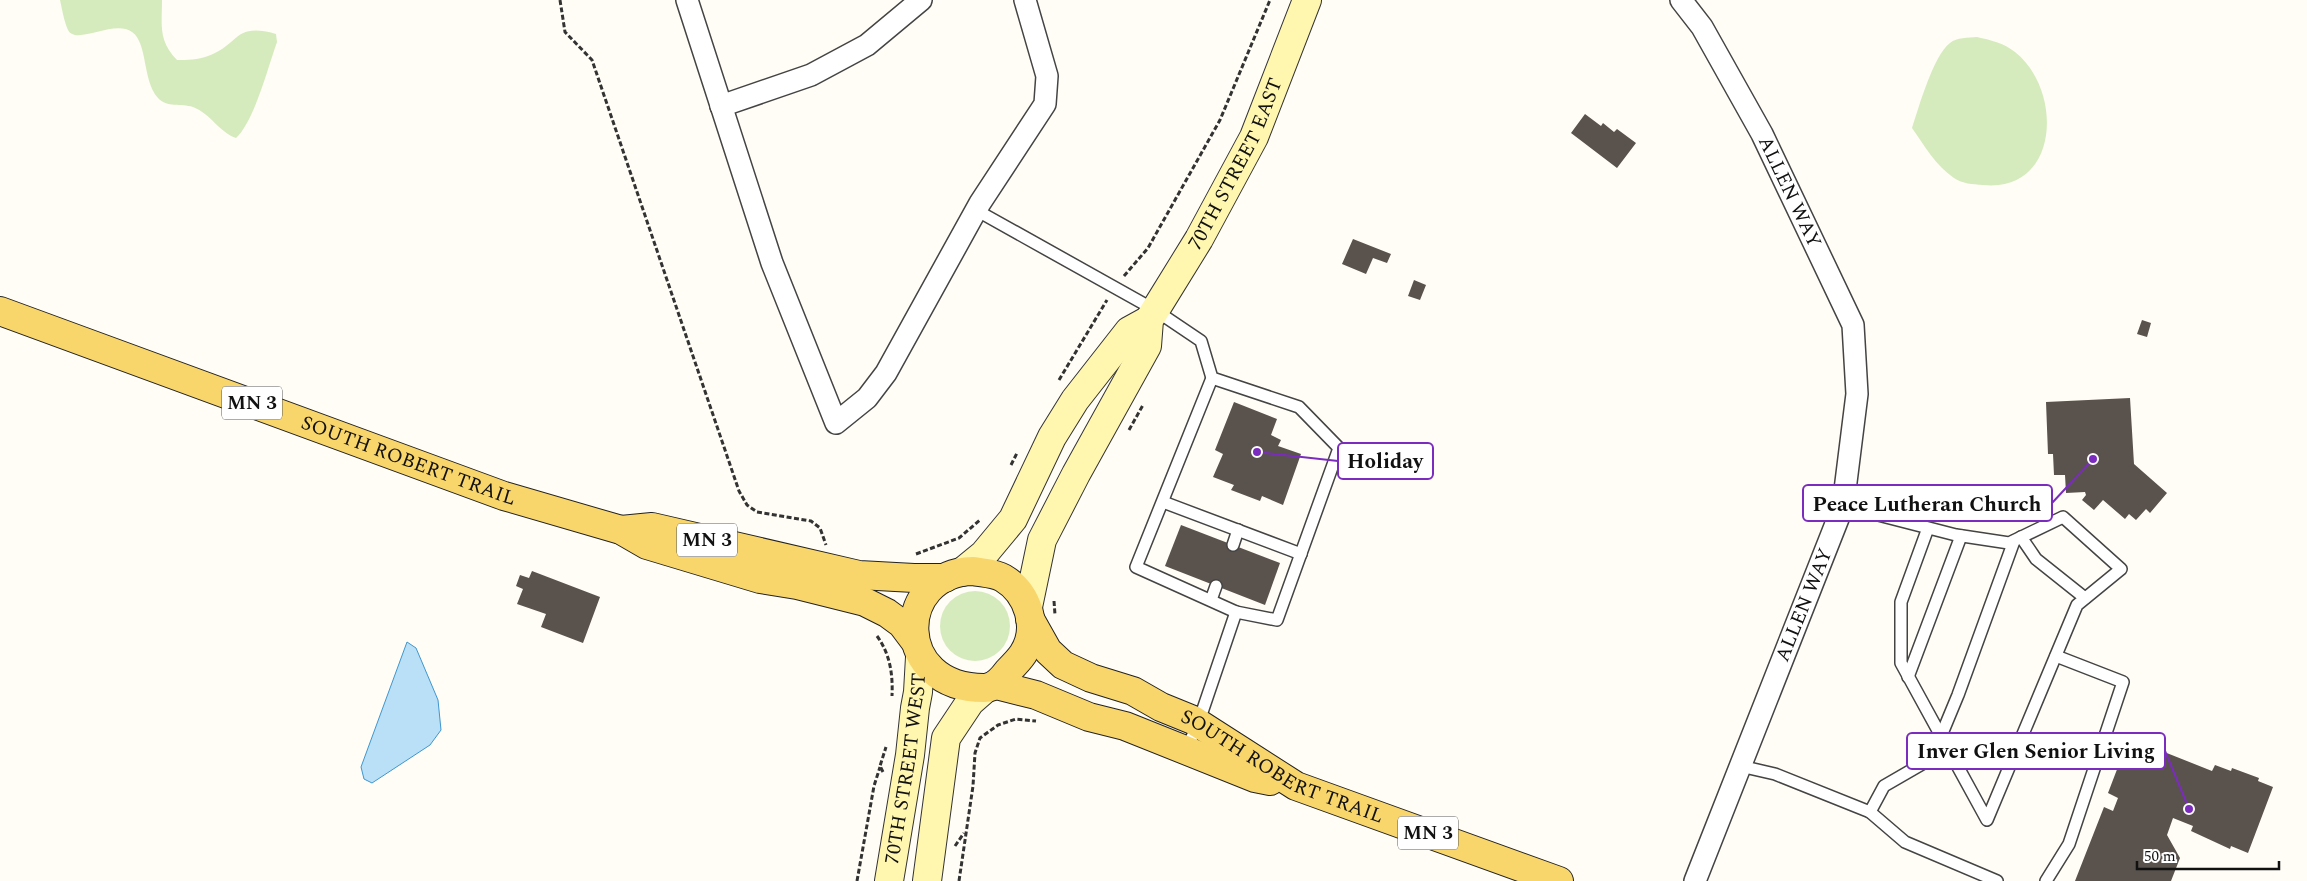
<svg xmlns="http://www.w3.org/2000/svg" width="2307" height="881" font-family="Spectral,serif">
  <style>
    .green { fill: #d5ebbd }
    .water { fill: #b9e0f7; stroke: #3f96cf }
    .building { fill: #5a524d }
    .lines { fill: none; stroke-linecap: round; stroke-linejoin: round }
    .lane-casing { stroke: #444; stroke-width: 14 }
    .street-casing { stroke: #444; stroke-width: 24 }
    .secondary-casing { stroke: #333; stroke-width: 30 }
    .primary-casing { stroke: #222; stroke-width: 30 }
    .path { stroke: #333; stroke-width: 3; stroke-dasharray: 5 2.5; stroke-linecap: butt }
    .lane { stroke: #fff; stroke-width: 11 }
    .street { stroke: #fff; stroke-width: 21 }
    .secondary { stroke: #fff6b0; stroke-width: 28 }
    .primary { stroke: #f9d66b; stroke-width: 28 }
    .labels { text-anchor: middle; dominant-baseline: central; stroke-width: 5; stroke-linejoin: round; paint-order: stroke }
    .shield { fill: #fff; stroke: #585858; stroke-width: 1 }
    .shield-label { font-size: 19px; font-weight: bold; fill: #111 }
    .street-label { font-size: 20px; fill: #111; stroke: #fff }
    .leader { fill: none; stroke: #7b2cbf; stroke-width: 2 }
    .callout-dot { fill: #7b2cbf; stroke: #fff; stroke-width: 2 }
    .callout { fill: #fff; stroke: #7b2cbf; stroke-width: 2 }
    .callout-label { font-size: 21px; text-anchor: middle; font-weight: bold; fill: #111 }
  </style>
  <rect width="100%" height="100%" fill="#fffdf5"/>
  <g class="green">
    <path d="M60 0H162C162 26 158 40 177 60 187 60 198 60 208 56 240 45 233 22 276 34L277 42C268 67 254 122 236 138 219 132 211 114 193 107 181 103 167 108 158 98 142 80 148 43 132 32 114 19 76 46 68 30 64 21 62 9 60 0Z"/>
    <path d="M1977 37C1990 40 2004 43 2015 52 2064 91 2059 193 1983 185 1972 184 1963 184 1954 178 1936 166 1924 145 1912 128 1919 107 1933 56 1950 43 1957 37 1968 38 1977 37Z"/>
    <circle cx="975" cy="626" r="35"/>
  </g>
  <path class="water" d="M407 642 416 648 438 700 441 730 430 745 372 783 364 779 361 767Z"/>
  <g class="building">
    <path d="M1585 114 1601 126 1603 123 1614 132 1617 129 1636 143 1617 168 1571 133Z"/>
    <path d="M1353 239 1391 254 1387 263 1373 258 1366 274 1342 264Z"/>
    <path d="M1414 280 1426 285 1420 300 1408 296Z"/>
    <path d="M2142 320 2151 323 2147 337 2137 334Z"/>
    <path d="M2130 398 2134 464 2167 493 2150 513 2146 509 2136 520 2129 514 2125 519 2103 500 2094 510 2082 500 2086 495 2085 492 2066 493 2065 475H2054L2053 454H2048L2046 402Z"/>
    <path d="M1234 402 1277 419 1271 435 1281 440 1278 446 1301 454 1283 505 1262 496 1260 501 1231 490 1234 485 1213 477 1223 454 1215 450Z"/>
    <path d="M1181 525 1280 563 1265 605 1165 566Z"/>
    <path d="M532 571 600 597 583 643 541 627 546 614 517 604 523 589 516 586 520 575 529 578Z"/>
    <path d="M2129 738 2212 771 2215 765 2231 771 2232 768 2259 778 2258 781 2273 787 2248 853 2231 846 2230 849 2191 831 2193 826 2173 818 2167 835 2180 858 2171 881H2075L2104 807 2113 811 2118 798 2108 793Z"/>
  </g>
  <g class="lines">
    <defs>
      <g id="lane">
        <path d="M976 210 1155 310 1201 341 1212 378 1299 407 1339 448 1277 620 1236 612 1198 724 1186 750"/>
        <path d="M1212 378 1136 567 1236 612"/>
        <path d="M1163 502 1301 554"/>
        <path d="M1843 506 1956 535 2009 543 2063 517 2121 569 2077 605 1987 820 1901 663V602L1928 528"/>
        <path d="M2021 537 2036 559 2085 598"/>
        <path d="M1233 545 1238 530"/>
        <path d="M1211 600 1216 586"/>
        <path d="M1908 677 1961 536"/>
        <path d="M1941 736 1958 695 2014 541"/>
        <path d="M1740 766 1775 774 1870 812 1884 786 1948 749"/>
        <path d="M1870 812 1905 842 1997 881"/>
        <path d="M2046 881 2069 844 2123 682 2056 656"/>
      </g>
      <g id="street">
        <path d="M687 0 772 263 836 423 867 398 886 373 980 203 1045 104 1047 76 1025 0"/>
        <path id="s1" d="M1681 0 1702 27 1762 134 1853 325 1857 394 1843 506 1695 881"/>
        <path d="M721 106 811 75 867 45 921 0"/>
      </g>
      <g id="secondary">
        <path d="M962 572 984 554 1013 519 1052 437 1075 400 1129 331 1149 320"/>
        <path id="s2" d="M1028 607 1042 540 1076 474 1147 346 1149 320 1199 239 1254 137 1307 0"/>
        <path id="s3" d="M889 881 910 755 915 708 918 692 920 657"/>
        <path d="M927 881 946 738 970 702 986 688"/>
      </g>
      <g id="primary">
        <path id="s4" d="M0 311 504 496 621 530 647 545 760 579 797 585 865 602 887 613 902 624 914 640"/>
        <path d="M621 530 652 527 859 575 914 578H945"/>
        <path d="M973 571C982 573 994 573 1003 578 1028 593 1040 628 1023 654 1019 660 1013 666 1008 671 1002 679 995 688 984 688 892 688 894 573 973 571Z"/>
        <path id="s5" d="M1030 619 1048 651 1063 665 1091 678 1133 691 1161 707 1193 720 1296 786 1559 881"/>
        <path d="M996 685 1036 695 1089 717 1125 726 1255 778 1270 781"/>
      </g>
    </defs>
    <use href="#lane" class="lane-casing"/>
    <use href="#street" class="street-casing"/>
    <use href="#secondary" class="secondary-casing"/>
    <use href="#primary" class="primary-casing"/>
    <g class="path">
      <path d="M560 0 565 32 592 60 739 491 747 505 757 512 811 521 820 528 826 545"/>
      <path d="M1124 276 1148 248 1220 120 1270 0"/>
      <path d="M1059 380 1107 300"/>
      <path d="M1129 430 1143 405"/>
      <path d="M1011 465 1017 453"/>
      <path d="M916 554 959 538 980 520"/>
      <path d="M1054 601 1055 615"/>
      <path d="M877 636C890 654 893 674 892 696"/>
      <path d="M883 772 880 766 886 747"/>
      <path d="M955 846 964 833"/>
      <path d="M857 881 874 786 880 767"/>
      <path d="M959 881 973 786 975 753 980 738 998 725 1016 719 1036 721"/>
    </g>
    <use href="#lane" class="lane"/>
    <use href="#street" class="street"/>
    <use href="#secondary" class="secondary"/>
    <use href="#primary" class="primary"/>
  </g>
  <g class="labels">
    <g class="shield">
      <rect x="222" y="386.5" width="60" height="33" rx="4"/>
      <rect x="677" y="523.5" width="60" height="33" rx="4"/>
      <rect x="1398" y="816.5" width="60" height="33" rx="4"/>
    </g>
    <g class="shield-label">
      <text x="252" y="403">MN 3</text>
      <text x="707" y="540">MN 3</text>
      <text x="1428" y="833">MN 3</text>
    </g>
    <g class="street-label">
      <text stroke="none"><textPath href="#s2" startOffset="494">70TH STREET EAST</textPath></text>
      <text stroke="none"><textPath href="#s1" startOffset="221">ALLEN WAY</textPath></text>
      <text stroke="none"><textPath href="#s4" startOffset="435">SOUTH ROBERT TRAIL</textPath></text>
      <text transform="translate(1804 605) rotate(-68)">ALLEN WAY</text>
      <text stroke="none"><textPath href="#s5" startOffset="300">SOUTH ROBERT TRAIL</textPath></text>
      <text stroke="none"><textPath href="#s3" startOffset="114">70TH STREET WEST</textPath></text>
    </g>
  </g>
  <path class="leader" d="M1257 452L1338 461M2093 459L2052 503M2189 809L2165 751"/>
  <g class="callout-dot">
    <circle cx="1257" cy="452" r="5"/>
    <circle cx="2093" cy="459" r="5"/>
    <circle cx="2189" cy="809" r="5"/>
  </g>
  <g class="callout">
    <rect x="1338" y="443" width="95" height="36" rx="5"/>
    <rect x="1803" y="485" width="249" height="36" rx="5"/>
    <rect x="1907" y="733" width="258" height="36" rx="5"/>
  </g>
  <g class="callout-label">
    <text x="1385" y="468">Holiday</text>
    <text x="1927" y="511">Peace Lutheran Church</text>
    <text x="2036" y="758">Inver Glen Senior Living</text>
  </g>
  <path d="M2137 861v8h142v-8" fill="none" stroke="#111111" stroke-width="2.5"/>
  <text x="2144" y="861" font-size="15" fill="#111111" stroke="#ffffff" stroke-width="4" paint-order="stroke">50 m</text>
</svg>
